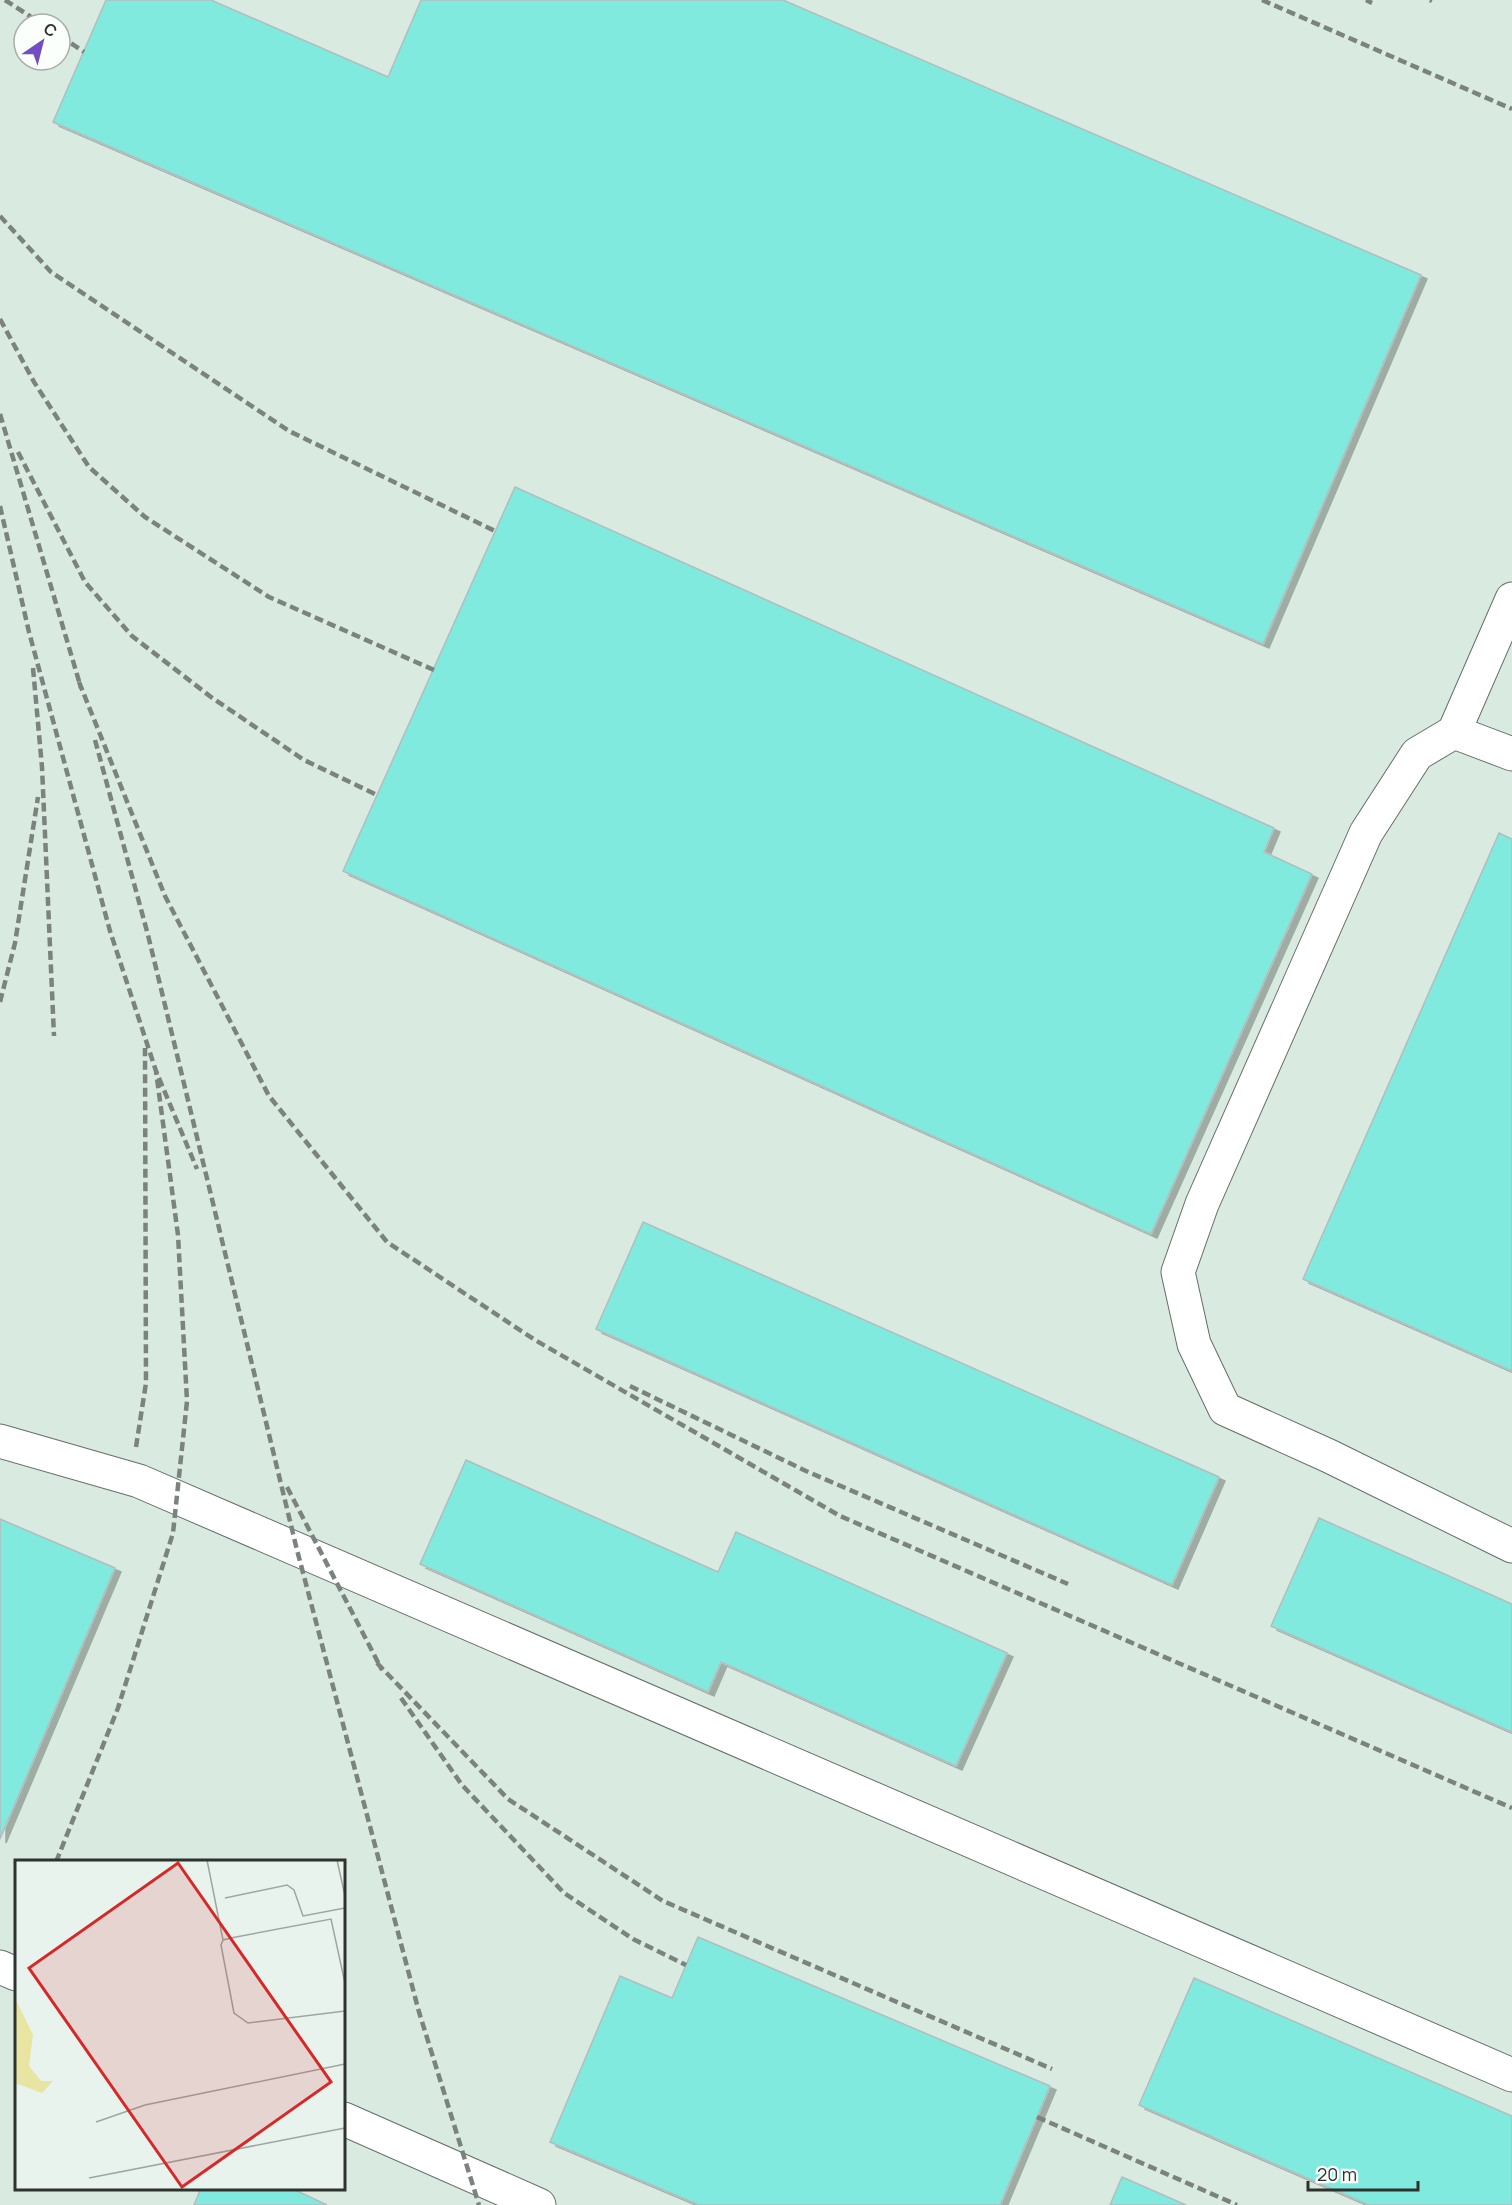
<svg xmlns="http://www.w3.org/2000/svg" width="1512" height="2205" font-family="Manrope,sans-serif">
  <style>
    .built { fill: #d9ebe0; fill-rule: evenodd }
    .building { fill: #81eade; stroke: #b2bebd; stroke-width: 1.5; filter: url(#shadow) }
    .lines { fill: none; stroke-linecap: round; stroke-linejoin: round }
    .minor-casing { stroke: #656e69; stroke-width: 35 }
    .minor { stroke: #fff; stroke-width: 33 }
    .rail { stroke: #7c827e; stroke-width: 4.5; stroke-dasharray: 9 4.5; stroke-linecap: butt }
    .inset-road { fill: none; stroke: #9ea6a1; stroke-width: 1.5 }
    .view { fill: #d62828; fill-opacity: 0.15; stroke: #d62828; stroke-width: 3 }
    .inset-edge { fill: none; stroke: #2f3330; stroke-width: 3 }
  </style>
  <defs>
    <filter id="shadow"><feDropShadow dx="6" dy="4" stdDeviation="0" flood-color="#0004"/></filter>
  </defs>
  <rect width="100%" height="100%" fill="#e8f3ed"/>
  <path class="built" d="M0 0H1512V2205H0ZM24 24H60V60H24ZM16 1862H344V2188H16Z"/>
  <g class="building">
    <path d="M106 0H211L388 77 421 0H783L1421 275 1263 644 53 122Z"/>
    <path d="M515 487 1274 828 1264 852 1312 874 1151 1234 343 871Z"/>
    <path d="M1499 833 1512 839V1371L1303 1279Z"/>
    <path d="M643 1222 1219 1477 1172 1585 596 1329Z"/>
    <path d="M466 1460 718 1572 736 1532 1007 1653 956 1766 721 1662 708 1692 420 1564Z"/>
    <path d="M1319 1518 1512 1604V1732L1271 1626Z"/>
    <path d="M0 1519 115 1568 0 1839Z"/>
    <path d="M698 1937 1050 2086 1000 2205H699L550 2142 620 1976 672 1998Z"/>
    <path d="M1194 1978 1512 2116V2205H1369L1139 2105Z"/>
    <path d="M1122 2177 1186 2205H1110Z"/>
    <path d="M201 2188H291L327 2205H194Z"/>
  </g>
  <g class="lines">
    <defs>
      <g id="minor">
        <path d="M1454 732 1512 599"/>
        <path d="M1512 754 1454 732 1417 754 1366 833 1202 1204 1178 1272 1194 1344 1225 1409 1329 1456 1512 1546"/>
        <path d="M0 1441 139 1481 1512 2075"/>
        <path d="M0 1967 16 1974"/>
        <path d="M344 2119 539 2205"/>
      </g>
    </defs>
    <use href="#minor" class="minor-casing"/>
    <use href="#minor" class="minor"/>
    <g class="rail">
      <path d="M5 0 42 24"/>
      <path d="M1262 0 1512 109"/>
      <path d="M1366 0 1372 3"/>
      <path d="M1430 0 1432 1"/>
      <path d="M60 36 84 52"/>
      <path d="M0 216 51 272 289 431 495 531"/>
      <path d="M0 319 34 382 89 467 145 517 269 597 434 670"/>
      <path d="M0 414 81 688"/>
      <path d="M18 452 85 582 132 636 211 697 304 760 377 795"/>
      <path d="M0 506 29 632 110 931 156 1071 197 1169"/>
      <path d="M33 668 42 767 54 1036"/>
      <path d="M79 682 165 896 269 1096 387 1242 535 1340 840 1516 1512 1808"/>
      <path d="M95 740 148 935 297 1550 419 2012 479 2205"/>
      <path d="M0 1002 15 943 38 797"/>
      <path d="M630 1386 806 1471 1068 1584"/>
      <path d="M136 1447 146 1383 145 1048"/>
      <path d="M287 1487 382 1670"/>
      <path d="M377 1663 508 1799 663 1901 1052 2069"/>
      <path d="M401 1698 462 1785 564 1893 633 1939 686 1965"/>
      <path d="M56 1862 118 1708 173 1533 187 1401 178 1235 156 1071"/>
      <path d="M1037 2117 1237 2205"/>
    </g>
  </g>
  <g transform="translate(15 1860)">
    <rect width="330" height="330" fill="#e8f3ed"/>
    <path d="M0 138 18 175 14 206 26 221H38L27 233 0 223Z" fill="#e8e5a2"/>
    <path class="inset-road" d="M192 0 208 80M322 0 330 36M210 38 272 25 279 30 288 56 330 48M330 123 316 59 221 77 208 80 206 85 219 153 233 163 330 151M81 262 130 245 330 204M74 318 330 268"/>
    <path class="view" d="M163 3 316 222 167 327 14 108Z"/>
    <rect width="330" height="330" class="inset-edge"/>
  </g>
  <g transform="translate(42 42) rotate(35)"><circle r="28" fill="#fafffc" stroke="#a9adaa" stroke-width="1.5"/>
  <path d="M0-4.5L10 22L0 15L-10 22Z" fill="#734dc6"/>
  <text y="-9" font-size="16" font-weight="bold" text-anchor="middle" fill="#2f3330">С</text>
  </g>
  <path d="M1308 2181v9h110v-9" fill="none" stroke="#2f3330" stroke-width="3"/>
  <text x="1317" y="2181" font-size="18" fill="#2f3330" stroke="#fafffc" stroke-width="4.5" paint-order="stroke">20 m</text>
</svg>
